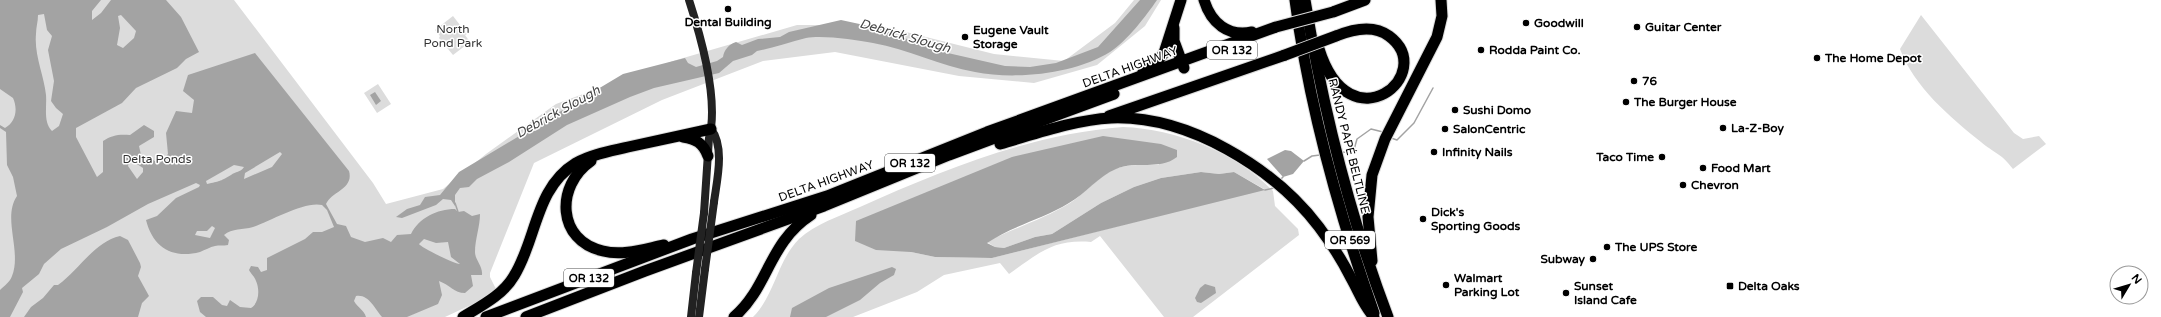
<svg xmlns="http://www.w3.org/2000/svg" width="2161" height="317" font-family="'Varela Round',sans-serif">
  <style>
    .green { fill: #dcdcdc; fill-rule: evenodd }
    .water { fill: #a3a3a3; fill-rule: evenodd }
    .lines { fill: none; stroke-linecap: round; stroke-linejoin: round }
    .stream { stroke: #a3a3a3; stroke-width: 1.5 }
    .highway-casing { stroke: #dbdbdb; stroke-width: 13 }
    .secondary { stroke: #222; stroke-width: 8 }
    .highway { stroke: #000; stroke-width: 11 }
    .highway-bridge-casing { stroke: #dbdbdb; stroke-width: 13; stroke-linecap: butt }
    .secondary-bridge { stroke: #222; stroke-width: 8 }
    .highway-bridge { stroke: #000; stroke-width: 11 }
    .poi-dot { fill: #000; stroke: #fff; stroke-width: 1.5 }
    .labels { text-anchor: middle; dominant-baseline: central; stroke-width: 3; stroke-linejoin: round; paint-order: stroke }
    .shield { fill: #fff; stroke: #4c4c4c; stroke-width: 1 }
    .shield-label { font-size: 11px; font-weight: bold; fill: #000 }
    .poi-label { font-size: 12px; font-weight: bold; fill: #000; stroke: #fff; text-anchor: start }
    .park-label { font-size: 12px; fill: #333; stroke: #fff }
    .street-label { font-size: 12px; fill: #000; stroke: #fff }
    .water-label { font-size: 13px; font-style: italic; fill: #444; stroke: #fff }
  </style>
  <rect width="100%" height="100%" fill="#fff"/>
  <g class="green">
    <path d="M0 0H234L373 183 386 204 443 189 486 154 556 104 673 61 797 25H878L994 54 1064 61 1115 23 1134 0H1161L1145 26 1097 65 1034 83 959 76 835 52 763 61 662 100 534 163 490 273V277L496 289 475 303 445 317H0Z"/>
    <path d="M1921 15 2014 133 2023 139 2039 136 2046 144 2013 169C2001 153 1994 153 1981 142 1950 117 1914 87 1900 49Z"/>
    <path d="M453 16 467 34 465 35 470 42 453 55 439 38 440 36 435 30Z"/>
    <path d="M378 84 391 104 377 113 364 93Z"/>
    <path d="M1123 127C1176 129 1235 152 1273 191L1275 206 1298 229 1299 235 1193 317H1164L1100 236 1091 242C1053 239 1039 253 1009 274L1000 263 944 275 917 292 853 317H753C775 295 777 261 799 239 815 224 840 216 860 207 943 170 1031 134 1123 127ZM1161 144 1159 165C1145 165 1130 164 1117 168 1101 174 1084 194 1070 203 1044 219 1014 228 987 242L995 247 1004 248 1035 237 1052 234 1101 203 1134 187 1161 178 1201 172 1219 174 1234 172 1264 189 992 258 935 257 911 252Z"/>
  </g>
  <g class="water">
    <path d="M0 0H101L92 11V20L101 13 111 0H166L181 17 199 52 186 59 177 68 136 88 122 103 76 128V137L97 177 103 172V141C112 135 119 134 130 135L144 125 154 131V137L139 146 141 155 149 157 159 164 168 154 166 133 176 111 192 113 194 100 183 91 188 75 255 53 349 171C354 189 332 191 326 204L337 224 346 226 351 237 365 242 383 238 391 242 397 235 411 234C419 218 437 209 455 209L458 212 464 211 472 216 480 214C480 227 475 239 475 252 475 260 483 266 482 275H471L473 286 465 293C454 293 450 285 439 281L442 295 438 304 407 317H382C374 308 369 294 356 296L354 301C358 308 364 310 366 317H206L200 312 197 301 201 297H213L222 305 227 306 230 300 240 307 251 308C259 303 260 290 256 281 255 277 251 274 249 270L251 266 258 267 261 272 267 270V258L305 239 313 232H322L334 227 327 210 322 205C304 201 271 221 253 227 243 230 232 228 224 235L229 240 228 245C223 246 219 245 215 246 210 247 205 250 200 252 173 259 153 248 146 220L157 216 176 198 199 187 200 185 196 183 148 204 107 227 61 249 44 264 39 274 22 288 23 292 10 317H0V290C4 286 10 282 12 276 22 251 2 218 17 196L13 177 7 165 6 132 0 128V125L5 128C16 122 18 109 13 98L0 89ZM44 14 47 30 52 36 48 50 54 81 51 101 56 108 63 114 59 126 52 131C43 122 47 107 46 95 44 75 34 55 36 34 36 27 38 22 38 15ZM121 15 136 31 134 38 123 48 117 45 120 28 118 16ZM280 152 282 154 272 167 244 179 245 173ZM129 162 137 164 143 168V172L137 179 128 166ZM234 165 244 167C240 173 236 171 231 175 219 182 220 181 207 184L206 181ZM212 226 215 228 210 238 195 235 197 231H207ZM424 239 436 243 448 242 451 257 460 264C457 265 420 247 419 244Z"/>
    <path d="M1140 0H1157C1146 16 1127 41 1110 52 1075 74 1015 80 975 72 940 66 908 49 873 43 855 40 824 35 806 38 789 42 774 48 757 51L752 55 733 61 719 73 654 88 630 97 567 125 509 162 477 179 469 187 460 188 455 195V206L451 200 443 199 436 205 402 218 396 217 407 209 420 205 425 197 440 195 459 172 623 74 685 58 688 63 696 67 717 61 723 57C724 50 729 44 736 42L742 45 758 39 780 37 789 32 841 20 878 28 939 51 1005 66 1030 67 1056 63 1098 47Z"/>
    <path d="M375 92 381 101 376 105 370 95Z"/>
    <path d="M1103 136 1161 144 1177 150V157C1159 171 1136 160 1116 169 1099 176 1085 194 1069 203 1043 219 1012 226 987 243L995 247 1004 248 1035 237 1052 234 1101 203 1134 187 1161 178 1201 172 1219 174 1234 172 1265 190 992 258 935 257 911 252 876 250 855 241 856 221 1012 157Z"/>
    <path d="M1285 150 1291 151 1304 161 1293 174 1283 177 1267 159Z"/>
    <path d="M120 236 128 240 140 263 141 267 138 276 149 296 142 303 138 317H24L31 307 43 298 54 285H58C79 270 94 242 120 236Z"/>
    <path d="M892 267 896 269 894 275 880 283 860 300 826 317H790L792 308 829 288Z"/>
    <path d="M1205 284 1215 287 1216 293 1201 303 1197 302 1195 298 1200 288Z"/>
  </g>
  <g class="lines">
    <g class="stream">
      <path d="M1391 138 1397 140 1414 123 1433 88"/>
      <path d="M1342 152 1353 153 1357 139 1371 129 1383 132"/>
      <path d="M1304 161 1312 156 1320 155"/>
      <path d="M1280 180 1283 177"/>
      <path d="M1265 190 1274 188"/>
      <path d="M455 203 458 212"/>
    </g>
    <defs>
      <g id="highway">
        <path d="M1204 0C1211 23 1228 37 1252 32"/>
        <path d="M1295 0C1309 107 1338 211 1374 313"/>
        <path d="M1305 0C1323 109 1349 214 1388 317"/>
        <path d="M1333 12 1365 0"/>
        <path d="M1174 28V41L1184 68"/>
        <path d="M1319 49C1350 148 1439 73 1389 36 1373 24 1353 29 1336 36"/>
        <path d="M1143 72 1155 65 1164 53 1181 0"/>
        <path d="M1109 116 1285 55"/>
        <path d="M683 137C696 139 703 143 708 156"/>
        <path d="M1000 144C1035 134 1074 120 1111 118 1188 115 1274 168 1319 227 1331 243 1342 260 1351 278 1359 292 1363 305 1374 317"/>
        <path d="M591 161C555 186 557 241 603 251 623 256 644 249 664 245"/>
        <path d="M1372 261 1368 217 1372 175 1385 139 1437 37 1442 16 1441 0"/>
        <path d="M463 317C481 306 503 295 514 276 537 239 535 188 576 163 592 154 611 151 628 147 656 141 684 135 711 129"/>
        <path d="M486 317 692 239 827 196 987 132 1276 27"/>
        <path d="M526 317 645 271 824 206 949 155 1114 94"/>
        <path d="M734 317C769 287 768 243 811 215"/>
      </g>
    </defs>
    <use href="#highway" class="highway-casing"/>
    <g class="secondary">
      <path d="M689 0C701 37 719 101 709 138L704 213"/>
      <path d="M711 129C725 147 717 180 714 202"/>
      <path d="M691 317 696 273"/>
      <path d="M699 317 705 269"/>
    </g>
    <use href="#highway" class="highway"/>
    <defs>
      <g id="highway-bridge">
        <path d="M1276 27 1333 12"/>
        <path d="M1285 55 1336 36"/>
      </g>
    </defs>
    <use href="#highway-bridge" class="highway-bridge-casing"/>
    <g class="secondary-bridge">
      <path d="M705 269 714 202"/>
      <path d="M696 273 704 213"/>
    </g>
    <use href="#highway-bridge" class="highway-bridge"/>
  </g>
  <g class="poi-dot">
    <circle cx="728" cy="9" r="4"/>
    <circle cx="1526" cy="23" r="4"/>
    <circle cx="1637" cy="27" r="4"/>
    <circle cx="965" cy="37" r="4"/>
    <circle cx="1481" cy="50" r="4"/>
    <circle cx="1817" cy="58" r="4"/>
    <circle cx="1634" cy="81" r="4"/>
    <circle cx="1626" cy="102" r="4"/>
    <circle cx="1455" cy="110" r="4"/>
    <circle cx="1723" cy="128" r="4"/>
    <circle cx="1445" cy="129" r="4"/>
    <circle cx="1434" cy="152" r="4"/>
    <circle cx="1662" cy="157" r="4"/>
    <circle cx="1703" cy="168" r="4"/>
    <circle cx="1683" cy="185" r="4"/>
    <circle cx="1423" cy="219" r="4"/>
    <circle cx="1607" cy="247" r="4"/>
    <circle cx="1593" cy="259" r="4"/>
    <circle cx="1446" cy="285" r="4"/>
    <rect x="1726" y="282" width="8" height="8" rx="2"/>
    <circle cx="1566" cy="293" r="4"/>
  </g>
  <g class="labels">
    <g class="shield">
      <rect x="1207" y="41" width="50" height="18" rx="3"/>
      <rect x="885" y="154" width="50" height="18" rx="3"/>
      <rect x="1325" y="231" width="50" height="18" rx="3"/>
      <rect x="564" y="269" width="50" height="18" rx="3"/>
    </g>
    <g class="shield-label">
      <text x="1232" y="50">OR 132</text>
      <text x="910" y="163">OR 132</text>
      <text x="1350" y="240">OR 569</text>
      <text x="589" y="278">OR 132</text>
    </g>
    <g class="poi-label">
      <text x="728" y="22" text-anchor="middle">Dental Building</text>
      <text x="1534" y="23">Goodwill</text>
      <text x="1645" y="27">Guitar Center</text>
      <text x="973" y="30">Eugene Vault<tspan x="973" dy="14">Storage</tspan></text>
      <text x="1489" y="50">Rodda Paint Co.</text>
      <text x="1825" y="58">The Home Depot</text>
      <text x="1642" y="81">76</text>
      <text x="1634" y="102">The Burger House</text>
      <text x="1463" y="110">Sushi Domo</text>
      <text x="1731" y="128">La-Z-Boy</text>
      <text x="1453" y="129">SalonCentric</text>
      <text x="1442" y="152">Infinity Nails</text>
      <text x="1654" y="157" text-anchor="end">Taco Time</text>
      <text x="1711" y="168">Food Mart</text>
      <text x="1691" y="185">Chevron</text>
      <text x="1431" y="212">Dick's<tspan x="1431" dy="14">Sporting Goods</tspan></text>
      <text x="1615" y="247">The UPS Store</text>
      <text x="1585" y="259" text-anchor="end">Subway</text>
      <text x="1454" y="278">Walmart<tspan x="1454" dy="14">Parking Lot</tspan></text>
      <text x="1574" y="286">Sunset<tspan x="1574" dy="14">Island Cafe</tspan></text>
      <text x="1738" y="286">Delta Oaks</text>
    </g>
    <g class="park-label">
      <text x="453" y="29">North<tspan x="453" dy="14">Pond Park</tspan></text>
      <text x="157" y="159">Delta Ponds</text>
    </g>
    <g class="street-label">
      <text transform="translate(1130 67) rotate(-20)">DELTA HIGHWAY</text>
      <text transform="translate(1349 146) rotate(76)">RANDY PAPÉ BELTLINE</text>
      <text transform="translate(826 181) rotate(-20)">DELTA HIGHWAY</text>
    </g>
    <g class="water-label">
      <text transform="translate(905 36) rotate(16)">Debrick Slough</text>
      <text transform="translate(558 112) rotate(-29)">Debrick Slough</text>
    </g>
  </g>
  <g transform="translate(2129 285) rotate(52)"><circle r="19" fill="#ffffff" stroke="#999999"/>
  <path d="M0-3L7 15L0 10L-7 15Z" fill="#000000"/>
  <text y="-6" font-size="11" font-weight="bold" text-anchor="middle" fill="#000000">N</text>
  </g>
</svg>
